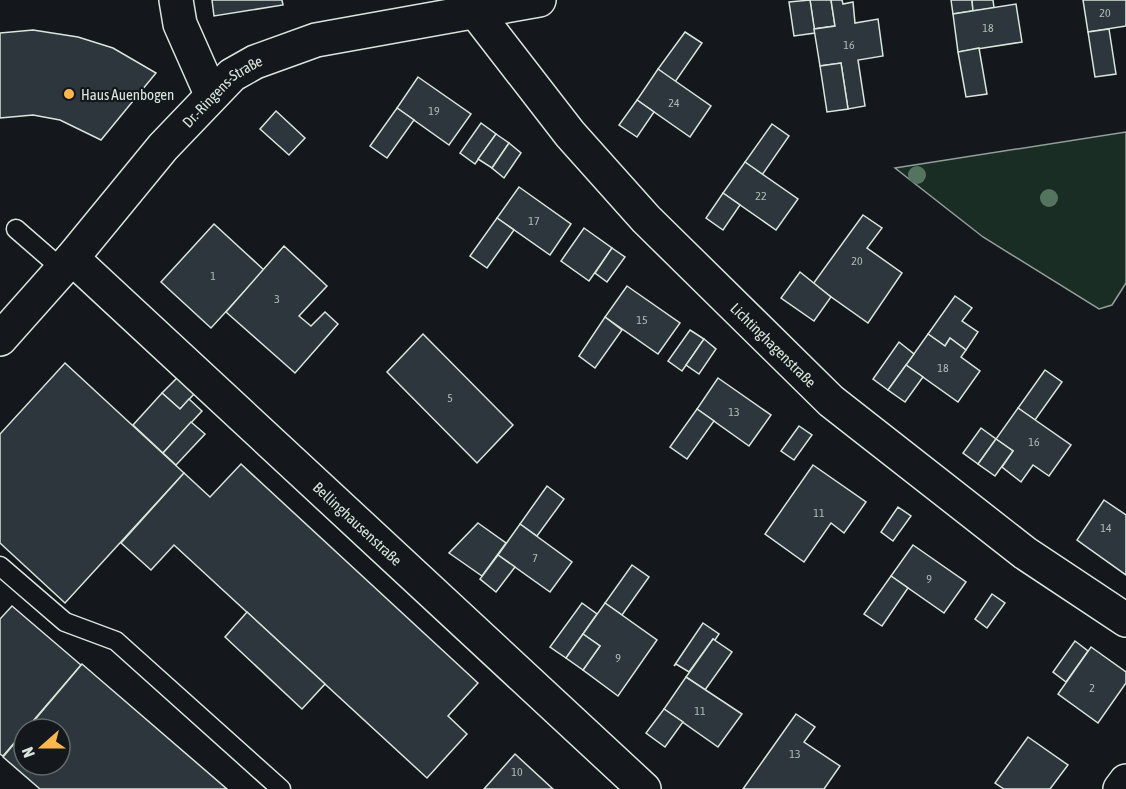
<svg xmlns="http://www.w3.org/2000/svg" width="1126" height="789" font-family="'Asap Condensed',sans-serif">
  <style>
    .green { fill: #1a2d24; stroke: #939e99; stroke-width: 1.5 }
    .building { fill: #2c363c; stroke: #d8e6dc; stroke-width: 1.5 }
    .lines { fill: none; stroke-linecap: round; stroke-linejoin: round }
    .lane-casing { stroke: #d8e6dc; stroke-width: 21 }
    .street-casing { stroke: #d8e6dc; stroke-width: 36 }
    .lane { stroke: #14181c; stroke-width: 18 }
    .street { stroke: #14181c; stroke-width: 33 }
    .tree { fill: #55745f }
    .poi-dot { fill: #ffb74d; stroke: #14181c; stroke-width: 2 }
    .labels { text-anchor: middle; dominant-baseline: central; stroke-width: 4.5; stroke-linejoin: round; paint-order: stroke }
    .number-label { font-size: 12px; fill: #adbab4 }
    .street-label { font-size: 15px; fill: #d8e6dc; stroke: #14181c }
    .poi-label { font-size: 15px; fill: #d8e6dc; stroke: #14181c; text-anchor: start }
  </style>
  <rect width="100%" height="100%" fill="#14181c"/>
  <path class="green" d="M1126 132V283L1112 305 1099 309 983 237 895 168Z"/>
  <g class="building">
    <path d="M212 0H282L283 5 214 16Z"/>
    <path d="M810 0H831L835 26 814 29Z"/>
    <path d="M810 0 815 33 794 36 789 2Z"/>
    <path d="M831 0H842L843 4 853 2 855 23 878 19 883 56 858 60 865 106 848 109 841 63 820 66 814 29 835 26Z"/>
    <path d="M951 0H972L973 11 953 14Z"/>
    <path d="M972 0H993L994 8 973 11Z"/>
    <path d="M1083 0H1126V26L1088 32Z"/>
    <path d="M1016 4 1022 42 958 52 953 14Z"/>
    <path d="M1109 29 1116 74 1095 77 1088 32Z"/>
    <path d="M33 30 78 37 113 48 156 73 101 140 60 120 33 115 0 118V33Z"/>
    <path d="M685 32 702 43 675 82 658 69Z"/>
    <path d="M979 48 987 94 966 97 958 52Z"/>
    <path d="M841 63 848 109 827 112 820 66Z"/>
    <path d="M658 69 711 106 690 137 637 100Z"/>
    <path d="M418 77 471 114 449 145 397 108Z"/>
    <path d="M637 100 654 112 637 137 619 125Z"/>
    <path d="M397 108 414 120 387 158 370 146Z"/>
    <path d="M276 111 305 138 289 155 260 129Z"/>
    <path d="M481 123 496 134 475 164 460 153Z"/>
    <path d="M772 124 789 136 762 175 745 162Z"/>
    <path d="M496 134 509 143 492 168 478 159Z"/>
    <path d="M509 143 521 153 504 178 492 168Z"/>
    <path d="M745 162 798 199 776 230 723 193Z"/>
    <path d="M519 187 571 224 550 255 497 218Z"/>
    <path d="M723 193 740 205 723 230 706 218Z"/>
    <path d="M863 215 882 228 867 248 902 273 868 323 813 284Z"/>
    <path d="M497 218 514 230 487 268 470 256Z"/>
    <path d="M214 224 264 270 211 328 161 282Z"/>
    <path d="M584 228 612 248 589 281 561 261Z"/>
    <path d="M284 246 327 286 299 316 311 326 325 312 338 324 295 373 226 312Z"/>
    <path d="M612 248 625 257 607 282 595 273Z"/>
    <path d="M800 272 831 297 814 321 781 298Z"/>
    <path d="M627 286 680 323 658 354 605 317Z"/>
    <path d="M955 296 972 308 962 321 978 332 966 350 950 338 945 346 928 334Z"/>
    <path d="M605 317 622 330 595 368 579 356Z"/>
    <path d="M690 330 704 339 682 371 668 361Z"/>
    <path d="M423 334 513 425 477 463 387 372Z"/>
    <path d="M928 334 945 346 950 338 966 350 961 357 980 371 958 402 906 365Z"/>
    <path d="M704 339 716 349 699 374 686 365Z"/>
    <path d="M899 342 914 354 888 390 873 379Z"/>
    <path d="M65 363 184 473 65 603 0 543V434Z"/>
    <path d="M906 365 923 377 905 402 888 390Z"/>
    <path d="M1045 370 1062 382 1035 420 1018 408Z"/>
    <path d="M178 377 195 393 180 409 162 393Z"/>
    <path d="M718 378 771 415 749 446 697 409Z"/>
    <path d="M162 393 180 409 189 399 202 411 163 453 133 425Z"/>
    <path d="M1018 408 1071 445 1049 476 1033 465 1021 482 1002 467 1013 451 996 439Z"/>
    <path d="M697 409 714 421 687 459 670 447Z"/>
    <path d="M191 422 205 434 176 465 163 453Z"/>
    <path d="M799 426 812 435 794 460 781 451Z"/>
    <path d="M981 428 996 439 978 464 963 453Z"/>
    <path d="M996 439 1013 451 995 476 978 464Z"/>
    <path d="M241 464 478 683 448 716 467 734 427 778 174 545 151 570 121 543 184 473 210 497Z"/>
    <path d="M813 465 866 502 844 533 831 523 804 562 765 534Z"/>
    <path d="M547 486 564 499 537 536 520 524Z"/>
    <path d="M1104 500 1126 515V575L1077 540Z"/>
    <path d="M898 507 911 516 893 541 881 532Z"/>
    <path d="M478 523 506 543 482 576 449 553Z"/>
    <path d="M520 524 572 562 550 592 498 555Z"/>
    <path d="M913 545 966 582 944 613 891 576Z"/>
    <path d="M498 555 515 567 496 592 480 579Z"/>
    <path d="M632 565 649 577 622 615 605 603Z"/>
    <path d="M891 576 908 588 882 626 864 614Z"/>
    <path d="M992 594 1005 603 987 628 975 619Z"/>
    <path d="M582 603 597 614 566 658 550 647Z"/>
    <path d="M605 603 657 640 618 696 583 670 600 646 583 634Z"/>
    <path d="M12 606 81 665 3 756 0 754V619Z"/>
    <path d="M247 612 325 684 302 709 225 637Z"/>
    <path d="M703 623 719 634 715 640 713 639 689 672 676 664 674 666Z"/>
    <path d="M583 634 600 646 583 670 566 658Z"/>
    <path d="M713 639 732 652 705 690 686 677Z"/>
    <path d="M1075 641 1088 651 1066 682 1053 672Z"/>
    <path d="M1091 647 1126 672V683L1098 723 1058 694Z"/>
    <path d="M82 664 227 789H40L3 757 24 732V765H60V729H27Z"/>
    <path d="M686 677 742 714 718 747 664 709Z"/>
    <path d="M664 709 683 722 665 747 646 733Z"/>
    <path d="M796 714 815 727 804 742 840 766 824 789H743Z"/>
    <path d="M1028 737 1068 765 1050 789H1004L995 783Z"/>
    <path d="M515 754 553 789H484Z"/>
  </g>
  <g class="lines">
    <defs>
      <g id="lane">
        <path d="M16 229 62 269"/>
        <path d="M0 566 65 622 116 641 281 789"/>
      </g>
      <g id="street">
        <path d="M176 0 180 24 211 94"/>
        <path id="s1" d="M474 10 570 134 646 219 831 401 1025 553 1126 620"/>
        <path id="s2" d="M72 258 644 789"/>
        <path id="s3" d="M0 339 72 258 163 147 232 75 255 62 316 40 539 0"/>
        <path d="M1120 789 1126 781"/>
      </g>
    </defs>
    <use href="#lane" class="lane-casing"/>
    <use href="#street" class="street-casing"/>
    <use href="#lane" class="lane"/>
    <use href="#street" class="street"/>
  </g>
  <g class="tree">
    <circle cx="917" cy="175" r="9"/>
    <circle cx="1049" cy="198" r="9"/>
  </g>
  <circle class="poi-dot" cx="69" cy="94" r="6"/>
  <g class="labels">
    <g class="number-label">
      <text x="1105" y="13">20</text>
      <text x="988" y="28">18</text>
      <text x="849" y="45">16</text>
      <text x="674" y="103">24</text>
      <text x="434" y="111">19</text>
      <text x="761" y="196">22</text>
      <text x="534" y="221">17</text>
      <text x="857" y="261">20</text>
      <text x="213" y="276">1</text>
      <text x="277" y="299">3</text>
      <text x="642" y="320">15</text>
      <text x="943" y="368">18</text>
      <text x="450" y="398">5</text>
      <text x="734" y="412">13</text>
      <text x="1034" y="442">16</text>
      <text x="819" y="513">11</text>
      <text x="1106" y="528">14</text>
      <text x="535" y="558">7</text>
      <text x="929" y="579">9</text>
      <text x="618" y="658">9</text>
      <text x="1092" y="688">2</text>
      <text x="700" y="711">11</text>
      <text x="795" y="754">13</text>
      <text x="517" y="772">10</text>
    </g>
    <g class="street-label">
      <text stroke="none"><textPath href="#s3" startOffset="334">Dr.-Ringens-Straße</textPath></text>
      <text stroke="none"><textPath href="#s1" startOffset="450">Lichtinghagenstraße</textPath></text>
      <text stroke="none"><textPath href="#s2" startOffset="390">Bellinghausenstraße</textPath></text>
    </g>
    <g class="poi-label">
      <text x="81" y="94">Haus Auenbogen</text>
    </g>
  </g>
  <g transform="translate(42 747) rotate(249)"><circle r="28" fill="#14181c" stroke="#626a69" stroke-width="1.5"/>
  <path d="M0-4.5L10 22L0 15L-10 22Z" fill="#ffb74d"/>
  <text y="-9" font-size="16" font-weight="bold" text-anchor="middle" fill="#d8e6dc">N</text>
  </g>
</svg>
